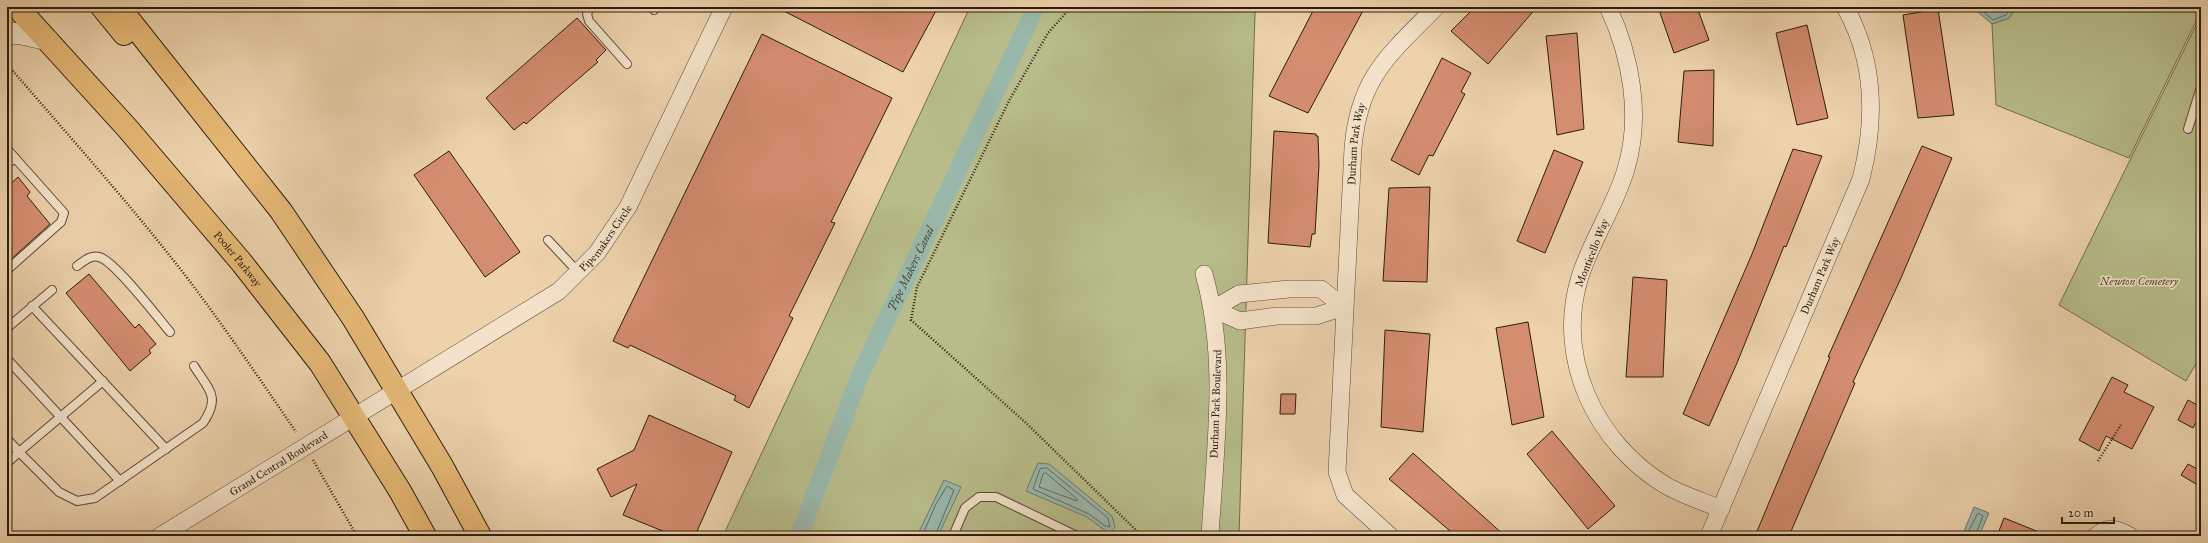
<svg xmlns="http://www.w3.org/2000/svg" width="2208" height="543" font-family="'IM FELL Great Primer',serif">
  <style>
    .green { fill: #b7bc8a; stroke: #726c4c }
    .water { fill: #99b7ab; stroke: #6d796c }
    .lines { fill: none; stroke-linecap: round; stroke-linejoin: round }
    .shore { stroke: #626a5c; stroke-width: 1 }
    .canal { stroke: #99b7ab; stroke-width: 18 }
    .building { fill: #d58d70; stroke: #2c1d0d }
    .service-casing { stroke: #5c4a35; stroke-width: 10 }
    .minor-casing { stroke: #5c4a35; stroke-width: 18 }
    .tertiary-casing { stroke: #5c4a35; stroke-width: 22 }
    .primary-casing { stroke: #2c1d0d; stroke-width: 24 }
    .path { stroke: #2c1d0d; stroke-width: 2.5; stroke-dasharray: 1 2; stroke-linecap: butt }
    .service { stroke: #f3e2c9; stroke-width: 8 }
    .minor { stroke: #f3e2c9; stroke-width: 17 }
    .tertiary { stroke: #f3e2c9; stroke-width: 21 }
    .primary { stroke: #e6b976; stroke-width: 22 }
    .labels { text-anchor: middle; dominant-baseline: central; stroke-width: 3; stroke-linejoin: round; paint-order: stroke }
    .street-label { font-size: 11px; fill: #2c1d0d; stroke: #f3e2c9 }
    .park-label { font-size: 11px; font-style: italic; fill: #564d32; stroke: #f3e2c9 }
    .water-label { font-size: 12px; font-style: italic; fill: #4d4b3c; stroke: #f3e2c9 }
  </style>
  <rect width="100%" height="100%" fill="#edd2ac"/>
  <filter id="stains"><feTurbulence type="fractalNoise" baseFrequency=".005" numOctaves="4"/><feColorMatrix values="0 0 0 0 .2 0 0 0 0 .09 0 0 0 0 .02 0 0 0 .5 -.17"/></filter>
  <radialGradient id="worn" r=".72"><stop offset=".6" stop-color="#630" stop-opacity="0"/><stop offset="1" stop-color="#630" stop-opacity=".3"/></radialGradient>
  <g class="green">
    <path d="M970 7H1261L1255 13 1239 536H723Z"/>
    <path d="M2016 7H2201V11L2129 158 1996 105 1992 24 2009 18Z"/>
    <path d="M2201 15V355L2186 381 2059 305Z"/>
  </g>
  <g class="water">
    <path d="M1972 7H2016L2009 18 1992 24Z"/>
    <path d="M1038 463 1049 464 1112 516 1115 527 1110 534 1087 517 1026 491Z"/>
    <path d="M944 480 961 487 938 536H917Z"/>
    <path d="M1974 507 1989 513 1979 536H1962Z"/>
  </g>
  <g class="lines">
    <g class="shore">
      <path d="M1978 7 1993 20 2006 15 2011 7"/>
      <path d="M1047 468 1108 518 1110 527 1105 526 1089 514 1033 489 1040 469Z"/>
      <path d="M1046 473 1077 499V501L1039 487 1043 474Z"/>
      <path d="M922 536 936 504 947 486 954 490 935 536"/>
      <path d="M1966 536 1978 513 1983 516 1975 536"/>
    </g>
    <path class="canal" id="s1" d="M799 536 861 373 1036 7"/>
  </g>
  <g class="building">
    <path d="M776 7H938L903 72Z"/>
    <path d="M1315 7H1365L1308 113 1269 96Z"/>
    <path d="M1475 7H1537L1488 64 1451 31Z"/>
    <path d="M1658 7H1697L1709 40 1674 53Z"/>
    <path d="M1938 9 1954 115 1918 118 1903 15Z"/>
    <path d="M577 18 606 50 596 60 598 62 577 80 526 124 524 122 514 130 486 98Z"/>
    <path d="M1807 25 1828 118 1797 125 1776 33Z"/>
    <path d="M1577 33 1584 129 1557 135 1546 36Z"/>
    <path d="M762 34 892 98 831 222 835 223 789 316 793 318 749 408 734 400 736 396 630 345 628 348 613 341Z"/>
    <path d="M1442 58 1471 73 1461 92 1465 94 1433 156 1429 155 1419 175 1391 160Z"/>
    <path d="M1714 70 1713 146 1678 142 1684 71Z"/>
    <path d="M1274 131 1316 134V136H1318L1319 165 1315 234H1312L1310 247 1268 243Z"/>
    <path d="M1922 146 1952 158 1901 278 1853 382 1855 383 1789 536H1755L1830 357H1828Z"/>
    <path d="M1793 149 1822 156 1786 247 1784 246 1737 363 1709 426 1683 414 1752 254Z"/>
    <path d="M1554 150 1583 162 1545 253 1517 241Z"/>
    <path d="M449 151 520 252 485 277 414 175Z"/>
    <path d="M18 177 30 192 27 196 50 224 7 263V187Z"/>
    <path d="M1430 187 1427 282 1383 281 1389 188Z"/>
    <path d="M89 274 135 328 139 324 156 344 149 350 151 353 130 371 66 293Z"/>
    <path d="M1633 277 1667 280 1663 377H1626Z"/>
    <path d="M1528 322 1544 417 1512 425 1496 328Z"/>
    <path d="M1385 330 1430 334 1423 432 1381 427Z"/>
    <path d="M2112 377 2128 385 2124 392 2154 407 2132 449 2106 436 2099 451 2079 440Z"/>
    <path d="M1281 394H1296L1295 414H1280Z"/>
    <path d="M2188 400 2201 407V413L2193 428 2178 420Z"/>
    <path d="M649 415 732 452 695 536H675L623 515 637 484 611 497 597 469 634 450Z"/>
    <path d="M1552 431 1615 506 1588 529 1527 454Z"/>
    <path d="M1413 453 1505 536H1456L1389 479Z"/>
    <path d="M2188 464 2201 471V487L2181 475Z"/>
    <path d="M2004 518 2049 536H1997Z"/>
  </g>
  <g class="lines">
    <defs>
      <g id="service">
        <path d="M590 7 587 14 589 21 627 64"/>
        <path d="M654 10 656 7"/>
        <path d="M2188 129 2201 87"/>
        <path d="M7 149 64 213 61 222 7 270"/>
        <path d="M7 164 15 158"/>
        <path d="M548 240 578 272"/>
        <path d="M77 266C84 261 90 255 99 257 114 260 158 318 170 332"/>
        <path d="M32 306 166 449"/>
        <path d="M7 328 52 290"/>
        <path d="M7 359 120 481"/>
        <path d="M7 439 19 452 103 381"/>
        <path d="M7 463 19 452 59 492 77 501 95 498 203 423C221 397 209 390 194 366"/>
        <path d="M953 536 965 508 979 497H996L1077 536"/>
      </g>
      <g id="minor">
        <path d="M1608 7C1631 56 1642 116 1626 169 1615 207 1590 242 1579 280 1556 360 1596 443 1665 485 1682 495 1702 501 1721 509"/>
        <path d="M1204 274C1228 359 1215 449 1210 536"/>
        <path d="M1213 309 1239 294 1289 289H1321L1344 307"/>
        <path d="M1213 309 1240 321 1277 316H1316L1344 307"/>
        <path id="s2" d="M160 536 559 291 597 253 628 207 724 7"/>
        <path id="s3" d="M1390 536 1345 495 1337 472 1353 148C1359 77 1389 55 1436 7"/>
        <path id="s4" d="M1709 536 1861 179C1876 121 1875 60 1845 7"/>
        <path d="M2096 536C2108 525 2117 529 2130 536"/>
      </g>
      <path id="tertiary" d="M7 33 22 34 48 40"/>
      <g id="primary">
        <path id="s5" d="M17 7 128 129 242 263 320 363 400 491 425 536"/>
        <path d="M102 7 124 34"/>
        <path d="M119 7 281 211 353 318 442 466 480 536"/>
      </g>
    </defs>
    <use href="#service" class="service-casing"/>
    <use href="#minor" class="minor-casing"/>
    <use href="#tertiary" class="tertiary-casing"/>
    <use href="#primary" class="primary-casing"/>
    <g class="path">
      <path d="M1071 7 1048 33 1010 99 917 287 911 320 1026 423 1138 532 1148 536"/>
      <path d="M7 64C68 135 131 205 188 279 226 329 261 381 296 432"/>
      <path d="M313 460 357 536"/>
      <path d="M2098 461 2121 425"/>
    </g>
    <use href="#service" class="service"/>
    <use href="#minor" class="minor"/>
    <use href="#tertiary" class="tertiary"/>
    <use href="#primary" class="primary"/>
  </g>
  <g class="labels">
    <g class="street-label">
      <text stroke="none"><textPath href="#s3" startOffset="414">Durham Park Way</textPath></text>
      <text stroke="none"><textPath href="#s2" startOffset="539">Pipemakers Circle</textPath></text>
      <text transform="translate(1592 253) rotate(-68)">Monticello Way</text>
      <text stroke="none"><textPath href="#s5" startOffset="335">Pooler Parkway</textPath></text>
      <text stroke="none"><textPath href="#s4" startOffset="283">Durham Park Way</textPath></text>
      <text transform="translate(1216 404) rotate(-88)">Durham Park Boulevard</text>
      <text stroke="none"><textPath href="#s2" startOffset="139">Grand Central Boulevard</textPath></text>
    </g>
    <g class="park-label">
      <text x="2139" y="281">Newton Cemetery</text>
    </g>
    <g class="water-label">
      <text stroke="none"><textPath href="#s1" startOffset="290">Pipe Makers Canal</textPath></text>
    </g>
  </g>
  <rect width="2208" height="543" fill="none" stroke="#edd2ac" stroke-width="24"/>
  <rect x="8" y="8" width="2192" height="527" fill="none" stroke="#2c1d0d" stroke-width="2"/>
  <rect x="12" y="12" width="2184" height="519" fill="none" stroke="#2c1d0d"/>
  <path d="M2062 517v6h52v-6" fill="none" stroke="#2c1d0d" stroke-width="2"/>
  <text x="2068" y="517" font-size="12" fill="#2c1d0d" stroke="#f3e2c9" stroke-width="3" paint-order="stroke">20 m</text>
  <rect width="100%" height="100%" filter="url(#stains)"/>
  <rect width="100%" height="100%" fill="url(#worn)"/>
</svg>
